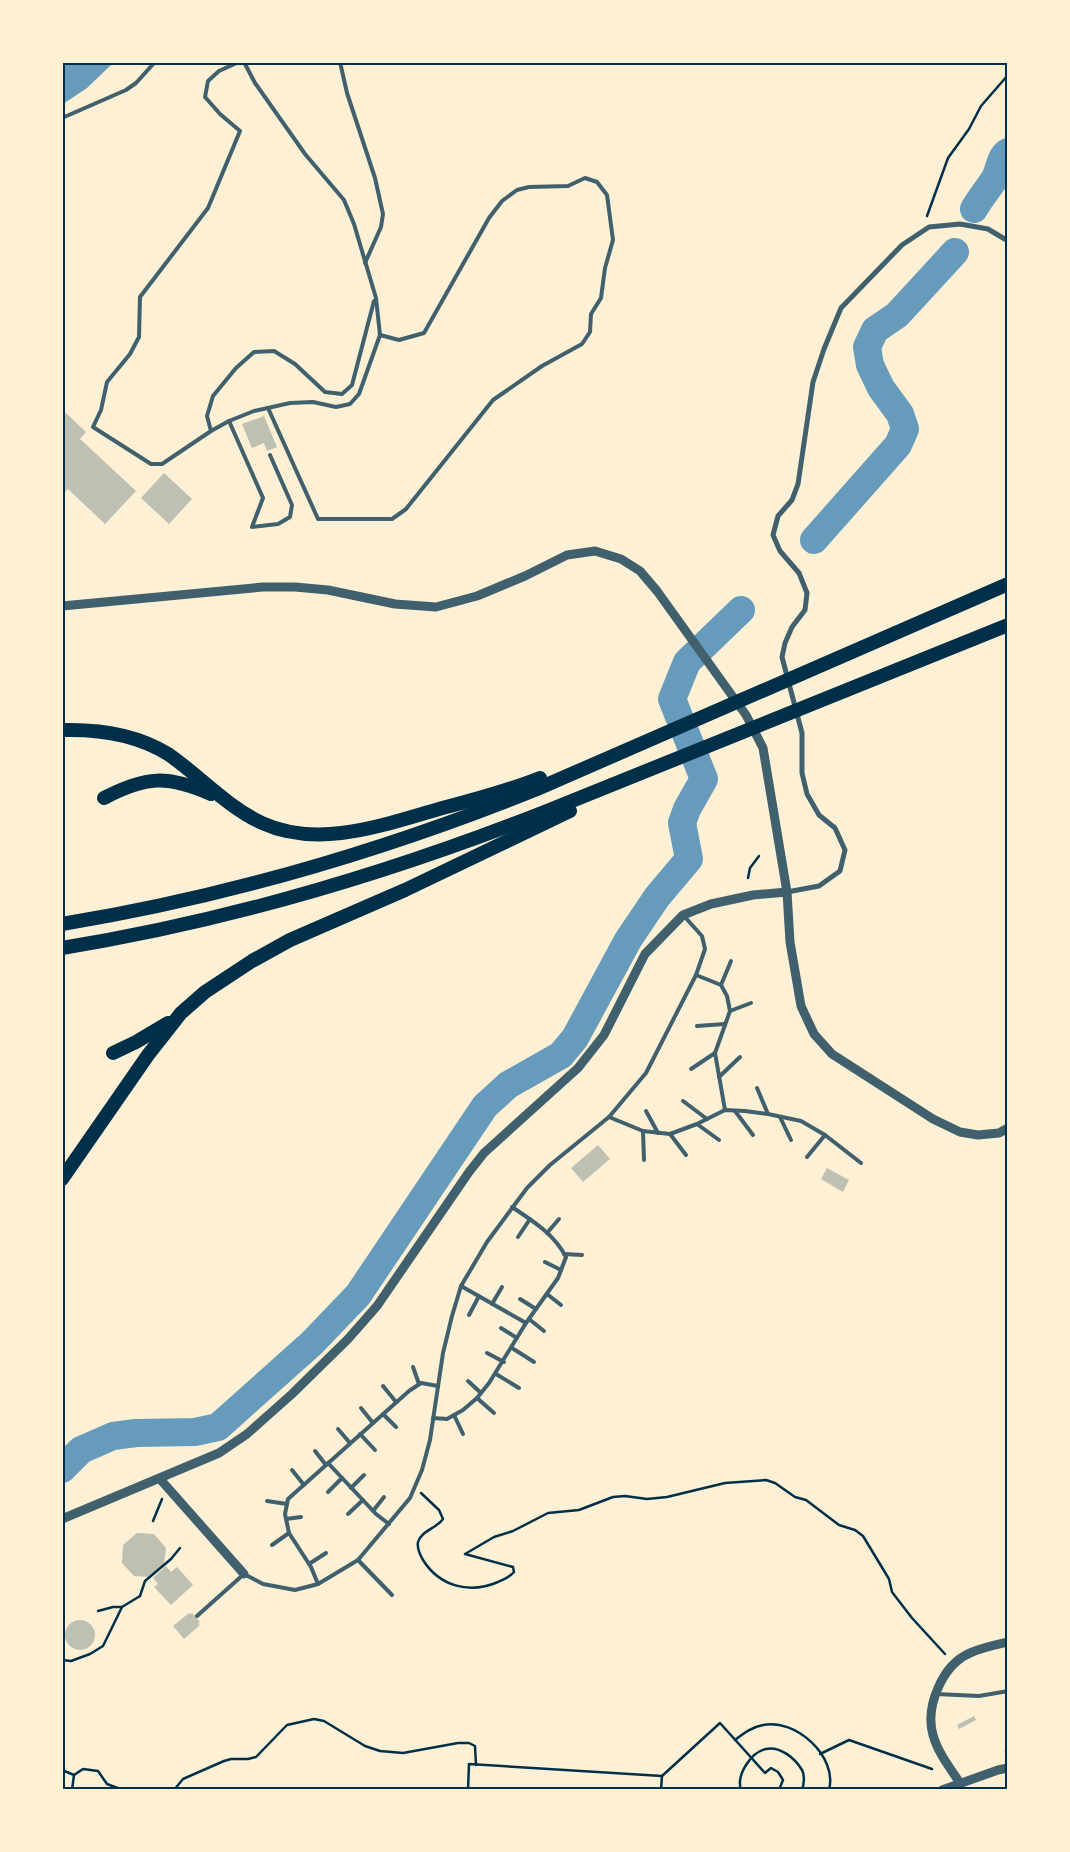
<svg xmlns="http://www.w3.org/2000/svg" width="1070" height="1852" font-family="Jost,sans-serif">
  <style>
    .water { fill: #669bbc }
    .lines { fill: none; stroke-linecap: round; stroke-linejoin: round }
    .river { stroke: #669bbc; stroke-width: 28 }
    .building { fill: #bec0b2 }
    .path { stroke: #003049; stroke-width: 2.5 }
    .service { stroke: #3f606c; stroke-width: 4 }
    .minor { stroke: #3f606c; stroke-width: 5 }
    .tertiary { stroke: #3f606c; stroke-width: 9 }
    .motorway { stroke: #003049; stroke-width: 14 }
    .neatline { fill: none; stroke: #003049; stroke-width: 2 }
  </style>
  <rect width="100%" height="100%" fill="#fdf0d5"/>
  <path class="water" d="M63 62H113V63L87 88 63 104Z"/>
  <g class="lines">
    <g class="river">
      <path d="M974 209C980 198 989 188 995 178 1000 169 999 158 1008 152"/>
      <path d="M814 540 898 445 905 429 900 414 881 388 870 365 867 347 875 330 897 315 955 252"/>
      <path d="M62 1469 81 1450 113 1436 136 1433 195 1432 218 1427 312 1343 358 1295 485 1106 508 1085 561 1055 575 1038 628 940 657 897 689 859 682 823 687 809 704 779 672 699 687 662 741 610"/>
    </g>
  </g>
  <g class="building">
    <path d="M66 413 86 432 80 439 136 491 105 524 68 489 62 495V417Z"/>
    <path d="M264 416 277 447 267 451 264 443 252 448 242 424Z"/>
    <path d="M164 473 192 499 169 524 141 498Z"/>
    <path d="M598 1145 610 1159 583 1182 571 1168Z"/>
    <path d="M827 1168 849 1180 843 1192 821 1179Z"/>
    <path d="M137 1533 154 1534 166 1548 164 1564 150 1577 134 1576 122 1563 123 1545Z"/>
    <path d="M166 1566 171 1572 177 1567 193 1585 171 1605 154 1587 158 1584 153 1578Z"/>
    <path d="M189 1613 190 1614 192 1613 200 1622 198 1624 200 1625 184 1639 173 1626Z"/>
    <circle cx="80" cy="1635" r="15"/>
    <path d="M974 1716 976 1720 959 1729 957 1725Z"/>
    <path d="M1008 1749V1762H1007L1004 1750Z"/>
  </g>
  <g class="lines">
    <g class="path">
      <path d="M927 216 948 158 969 129 981 106 1008 75"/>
      <path d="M748 878 750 868 759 856"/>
      <path d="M421 1493 439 1510 443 1519C437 1528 421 1531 418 1542 417 1548 420 1555 423 1560 440 1587 470 1594 498 1582 504 1579 509 1578 514 1572L513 1567 465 1554 494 1537 513 1531 548 1513 579 1510 613 1497 625 1496 647 1499 667 1497 725 1483 766 1480 775 1483 795 1497 806 1500 839 1525 855 1530 863 1536 889 1579 892 1592 912 1618 945 1654"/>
      <path d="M153 1521 162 1499"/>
      <path d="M98 1611 113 1607H122"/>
      <path d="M62 1660 71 1661 90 1654 103 1646 122 1607 140 1596 145 1581 171 1559 180 1548"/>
      <path d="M735 1740C744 1733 752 1727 763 1725 795 1718 838 1756 829 1790"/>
      <path d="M820 1754 849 1740 932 1769"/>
      <path d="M62 1770 74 1775 72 1790"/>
      <path d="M74 1775 83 1769 98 1771 107 1784 123 1790"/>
      <path d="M174 1790 183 1779 224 1761 231 1759H248L256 1757 287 1725 314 1719 324 1721 365 1746 380 1751 403 1753 458 1743H469L475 1746 476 1765"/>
      <path d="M468 1790 469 1764 662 1776"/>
      <path d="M661 1790 662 1776 720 1723 765 1773 771 1768 778 1772 783 1780 779 1790"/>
      <path d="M741 1790C736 1775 751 1752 766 1749 780 1746 795 1758 802 1770 805 1775 804 1784 802 1790"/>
    </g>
    <g class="service">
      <path d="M239 62 219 71 208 81 205 97 220 114 240 131 208 208 140 297 139 337 130 354 107 382 101 410 93 427 151 464H162L211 431 229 421 254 411 290 403 313 402 336 407 350 404 359 394 380 335 376 298 354 224 344 200 305 154 255 83 244 62"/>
      <path d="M340 62 347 93 375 178 383 214 381 227 365 263"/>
      <path d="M62 118 126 90 136 83 155 62"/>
      <path d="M268 408 318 519H392L406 509 493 400 542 366 582 344 590 332 591 314 601 298 605 268 613 240 607 195 597 182 585 178 568 186 529 187 517 190 502 201 489 218 424 333 399 340 380 335"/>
      <path d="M229 421 263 498 252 527 278 524 290 517 292 505 270 455"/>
      <path d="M211 431 207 416 213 396 236 368 254 352 274 351 295 364 325 392 342 394 352 385 374 301"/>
      <path d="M696 975 721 985 727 996 730 1011 715 1053 725 1110"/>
      <path d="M721 985 731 961"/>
      <path d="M730 1011 751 1003"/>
      <path d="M697 1026 725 1024"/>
      <path d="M691 1069 715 1053"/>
      <path d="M719 1077 740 1057"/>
      <path d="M757 1088 768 1114"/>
      <path d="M683 1101 707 1119"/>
      <path d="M646 1111 658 1133"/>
      <path d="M735 1111 753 1135"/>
      <path d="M609 1117 643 1131 670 1134 697 1124 725 1110 745 1111 768 1114 801 1121 825 1135 861 1163"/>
      <path d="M780 1117 791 1140"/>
      <path d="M697 1124 719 1140"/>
      <path d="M643 1131 644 1160"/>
      <path d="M670 1134 686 1155"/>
      <path d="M807 1157 825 1135"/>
      <path d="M547 1233 559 1219"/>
      <path d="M518 1237 530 1219"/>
      <path d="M564 1254 582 1255"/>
      <path d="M545 1262 561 1270"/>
      <path d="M461 1286 526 1323"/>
      <path d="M547 1294 561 1305"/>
      <path d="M520 1299 536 1309"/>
      <path d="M492 1304 502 1287"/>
      <path d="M469 1315 479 1296"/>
      <path d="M529 1319 544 1331"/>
      <path d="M501 1328 517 1338"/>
      <path d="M512 1348 534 1362"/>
      <path d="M487 1353 504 1362"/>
      <path d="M413 1367 419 1384"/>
      <path d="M496 1374 519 1388"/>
      <path d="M468 1381 481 1393"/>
      <path d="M383 1386 396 1402"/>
      <path d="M477 1398 494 1413"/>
      <path d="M361 1408 373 1423"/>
      <path d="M383 1414 396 1427"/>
      <path d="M454 1415 463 1434"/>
      <path d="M433 1418 447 1419 463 1410 477 1398 489 1383 526 1323 558 1278 566 1257C554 1234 533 1221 512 1207"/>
      <path d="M338 1429 350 1443"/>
      <path d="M360 1434 375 1450"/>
      <path d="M315 1451 326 1465"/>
      <path d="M328 1463 376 1514 389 1524"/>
      <path d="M292 1470 304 1485"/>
      <path d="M351 1488 364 1475"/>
      <path d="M328 1492 342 1478"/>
      <path d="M267 1501 287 1504"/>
      <path d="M373 1511 384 1497"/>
      <path d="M348 1514 363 1500"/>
      <path d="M286 1519 301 1517"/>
      <path d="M272 1545 289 1533"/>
      <path d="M358 1560 392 1595"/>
      <path d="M309 1564 326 1553"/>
      <path d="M318 1584 311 1567 289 1533 285 1514 288 1499 409 1391 421 1383 438 1386"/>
      <path d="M197 1616 244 1574 263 1584 295 1590 318 1584 358 1560 410 1498 422 1470 430 1440 443 1353 452 1316 461 1286 487 1242 527 1188 550 1165 609 1117 646 1073 696 975 705 949 702 936 683 915"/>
      <path d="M936 1694 979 1696 1008 1691"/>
    </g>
    <path class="minor" d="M787 892 819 886 840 871 845 850 835 828 819 815 807 794 802 773V733L782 657 785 643 792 627 805 610 807 593 799 573 780 551 773 535 778 516 792 500 798 484 813 382 824 349 841 308 902 245 929 227 960 224 988 229 1008 241"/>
    <g class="tertiary">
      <path d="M62 606 263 587H295L328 590 395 604 436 607 477 596 525 576 567 555 595 551 621 559 640 571 657 591 746 715 763 748 787 892"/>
      <path d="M160 1479 244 1574"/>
      <path d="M62 1519 219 1453 247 1434 292 1394 348 1339 377 1306 469 1172 484 1153 578 1068 604 1035 645 954 683 915 711 904 753 895 787 892 790 942 801 1006 814 1034 832 1054 933 1119 960 1132 978 1135 999 1133 1008 1128"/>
      <path d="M960 1783C950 1768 938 1753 933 1735 925 1707 942 1665 970 1653 981 1648 995 1645 1008 1642"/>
      <path d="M942 1790 998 1770 1008 1768"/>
    </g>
    <g class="motorway">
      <path d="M62 730C99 729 136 734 168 754 200 776 226 806 262 823 319 849 383 825 439 809 473 800 508 791 540 778"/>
      <path d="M104 798C146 776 167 775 211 794"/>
      <path d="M62 924C226 897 383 851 537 789L1008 584"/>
      <path d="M62 948C229 921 390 873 547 811L1008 625"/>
      <path d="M113 1053 136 1042 168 1023"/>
      <path d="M62 1179 148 1055 181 1013 205 992 252 961 290 940 405 890 570 811"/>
    </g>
  </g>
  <rect width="1070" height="1852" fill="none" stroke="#fdf0d5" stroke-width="128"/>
  <rect x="64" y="64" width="942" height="1724" class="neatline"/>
</svg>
